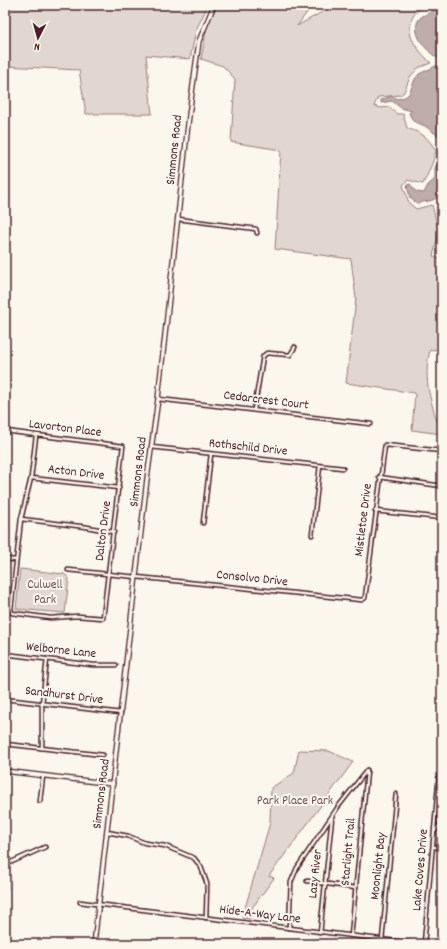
<svg xmlns="http://www.w3.org/2000/svg" width="447" height="949" font-family="Dekko,sans-serif">
  <style>
    .green { fill: #e2d7d0; stroke: #967b7e }
    .water { fill: #bfadaa; stroke: #907477 }
    .lines { fill: none; stroke-linecap: round; stroke-linejoin: round }
    .minor-casing { stroke: #4a1f2b; stroke-width: 5.5 }
    .tertiary-casing { stroke: #4a1f2b; stroke-width: 6 }
    .minor { stroke: #fbf7ec; stroke-width: 2.5 }
    .tertiary { stroke: #fbf7ec; stroke-width: 3.5 }
    .labels { text-anchor: middle; dominant-baseline: central; stroke-width: 4; stroke-linejoin: round; paint-order: stroke }
    .street-label { font-size: 13px; fill: #4a1f2b; stroke: #fbf7ec }
    .park-label { font-size: 13px; fill: #704d54; stroke: #fbf7ec }
  </style>
  <rect width="100%" height="100%" fill="#fbf7ec"/>
  <filter id="ink" filterUnits="userSpaceOnUse"><feTurbulence type="fractalNoise" baseFrequency=".025" numOctaves="2"/><feDisplacementMap in="SourceGraphic" scale="8" xChannelSelector="R" yChannelSelector="G"/><feConvolveMatrix kernelMatrix="1 2 1 2 8 2 1 2 1" color-interpolation-filters="sRGB"/></filter>
  <g filter="url(#ink)">
    <g class="green">
      <path d="M5 5H208L196 30 190 59 146 55 152 114H86L79 70 5 66Z"/>
      <path d="M217 5H310L308 11 297 26 324 11 329 5H426C422 8 416 11 414 15 402 34 418 50 431 63L418 68 410 77 404 92 400 95 378 97 374 106 381 108 389 107 397 114H403L407 128C423 134 427 136 436 151 434 160 427 176 423 184L408 180 403 185 409 203 416 209 432 205 439 232 433 256 442 260V349L430 350C422 382 432 404 441 434L412 430 415 393 346 383 356 299 351 259 275 249 281 150 231 142 235 79 223 66 201 59 207 26Z"/>
      <path d="M20 569 64 574 69 578 65 613 16 609Z"/>
      <path d="M299 750 329 751 353 762 269 876 274 878 252 908 250 919 242 918 270 823 271 788 294 773Z"/>
    </g>
    <g class="water">
      <path d="M437 5H442V148L440 137 425 126 413 121 409 113 412 111 401 108 392 101 381 103V100L392 96 397 99 405 97 409 94 415 79 419 74 438 65V58C428 53 411 34 418 21 421 15 426 15 431 12 433 11 435 7 437 5Z"/>
      <path d="M442 158V227L437 208 439 199 436 198C430 203 424 200 418 204L410 198 407 185 410 184 416 192 424 193 428 185 435 179V167Z"/>
    </g>
    <g class="lines">
      <defs>
        <g id="minor">
          <path d="M178 219 256 229 257 233"/>
          <path d="M158 399 371 424"/>
          <path d="M254 410 263 356 267 353 290 355 295 347"/>
          <path d="M5 431 123 446 103 618 77 616 51 618 12 613 11 609 21 519 31 478 36 436"/>
          <path d="M151 447 343 468"/>
          <path d="M379 477 442 486"/>
          <path d="M31 478 119 488"/>
          <path d="M375 511 442 518"/>
          <path d="M21 519 87 527 114 532"/>
          <path d="M203 523 211 454"/>
          <path d="M312 535 320 466"/>
          <path d="M5 559 16 560"/>
          <path d="M68 570 362 600 365 598 385 445 442 451"/>
          <path d="M5 654 93 665H116"/>
          <path d="M5 699 121 713"/>
          <path d="M5 744 103 755"/>
          <path d="M42 748V704L47 659"/>
          <path d="M40 801 43 776"/>
          <path d="M435 831 442 822"/>
          <path d="M107 832 128 836 145 843 165 846 194 858 201 867 207 884 206 918"/>
          <path d="M434 847 442 848"/>
          <path d="M5 865 45 847"/>
          <path d="M5 869V888"/>
          <path d="M307 881 356 888"/>
          <path d="M80 902 419 944"/>
          <path d="M289 928 291 882 297 868 338 807 367 770"/>
          <path d="M320 933 332 817"/>
          <path d="M351 936 367 771"/>
          <path d="M382 940 396 794"/>
          <path d="M424 944 439 775"/>
        </g>
        <g id="tertiary">
          <path d="M5 771 113 784"/>
          <path d="M94 944 147 479 158 399 189 115 199 41 214 5"/>
        </g>
      </defs>
      <use href="#minor" class="minor-casing"/>
      <use href="#tertiary" class="tertiary-casing"/>
      <use href="#minor" class="minor"/>
      <use href="#tertiary" class="tertiary"/>
    </g>
  </g>
  <g class="labels">
    <g class="street-label">
      <text transform="translate(175 150) rotate(-84)">Simmons Road</text>
      <text transform="translate(266 401) rotate(7)">Cedarcrest Court</text>
      <text transform="translate(65 429) rotate(7)">Lavorton Place</text>
      <text transform="translate(248 448) rotate(6)">Rothschild Drive</text>
      <text transform="translate(139 472) rotate(-83)">Simmons Road</text>
      <text transform="translate(76 473) rotate(7)">Acton Drive</text>
      <text transform="translate(364 520) rotate(-83)">Mistletoe Drive</text>
      <text transform="translate(104 531) rotate(-83)">Dalton Drive</text>
      <text transform="translate(252 579) rotate(6)">Consolvo Drive</text>
      <text transform="translate(61 651) rotate(6)">Welborne Lane</text>
      <text transform="translate(64 696) rotate(7)">Sandhurst Drive</text>
      <text transform="translate(102 794) rotate(-83)">Simmons Road</text>
      <text transform="translate(349 852) rotate(-85)">Starlight Trail</text>
      <text transform="translate(379 866) rotate(-84)">Moonlight Bay</text>
      <text transform="translate(421 870) rotate(-85)">Lake Coves Drive</text>
      <text transform="translate(316 874) rotate(-84)">Lazy River</text>
      <text transform="translate(260 915) rotate(7)">Hide-A-Way Lane</text>
    </g>
    <g class="park-label">
      <text x="45" y="585">Culwell<tspan x="45" dy="15">Park</tspan></text>
      <text x="295" y="801">Park Place Park</text>
    </g>
  </g>
  <rect width="447" height="949" fill="none" stroke="#fbf7ec" stroke-width="20"/>
  <rect x="10" y="10" width="427" height="929" fill="none" stroke="#4a1f2b" stroke-width="1.5" filter="url(#ink)"/>
  <g transform="translate(38 38) rotate(186)" stroke="#fbf7ec" stroke-width="3" paint-order="stroke">
  <path d="M0-3L7 15L0 10L-7 15Z" fill="#4a1f2b"/>
  <text y="-6" font-size="11" font-weight="bold" text-anchor="middle" fill="#4a1f2b">N</text>
  </g>
</svg>
